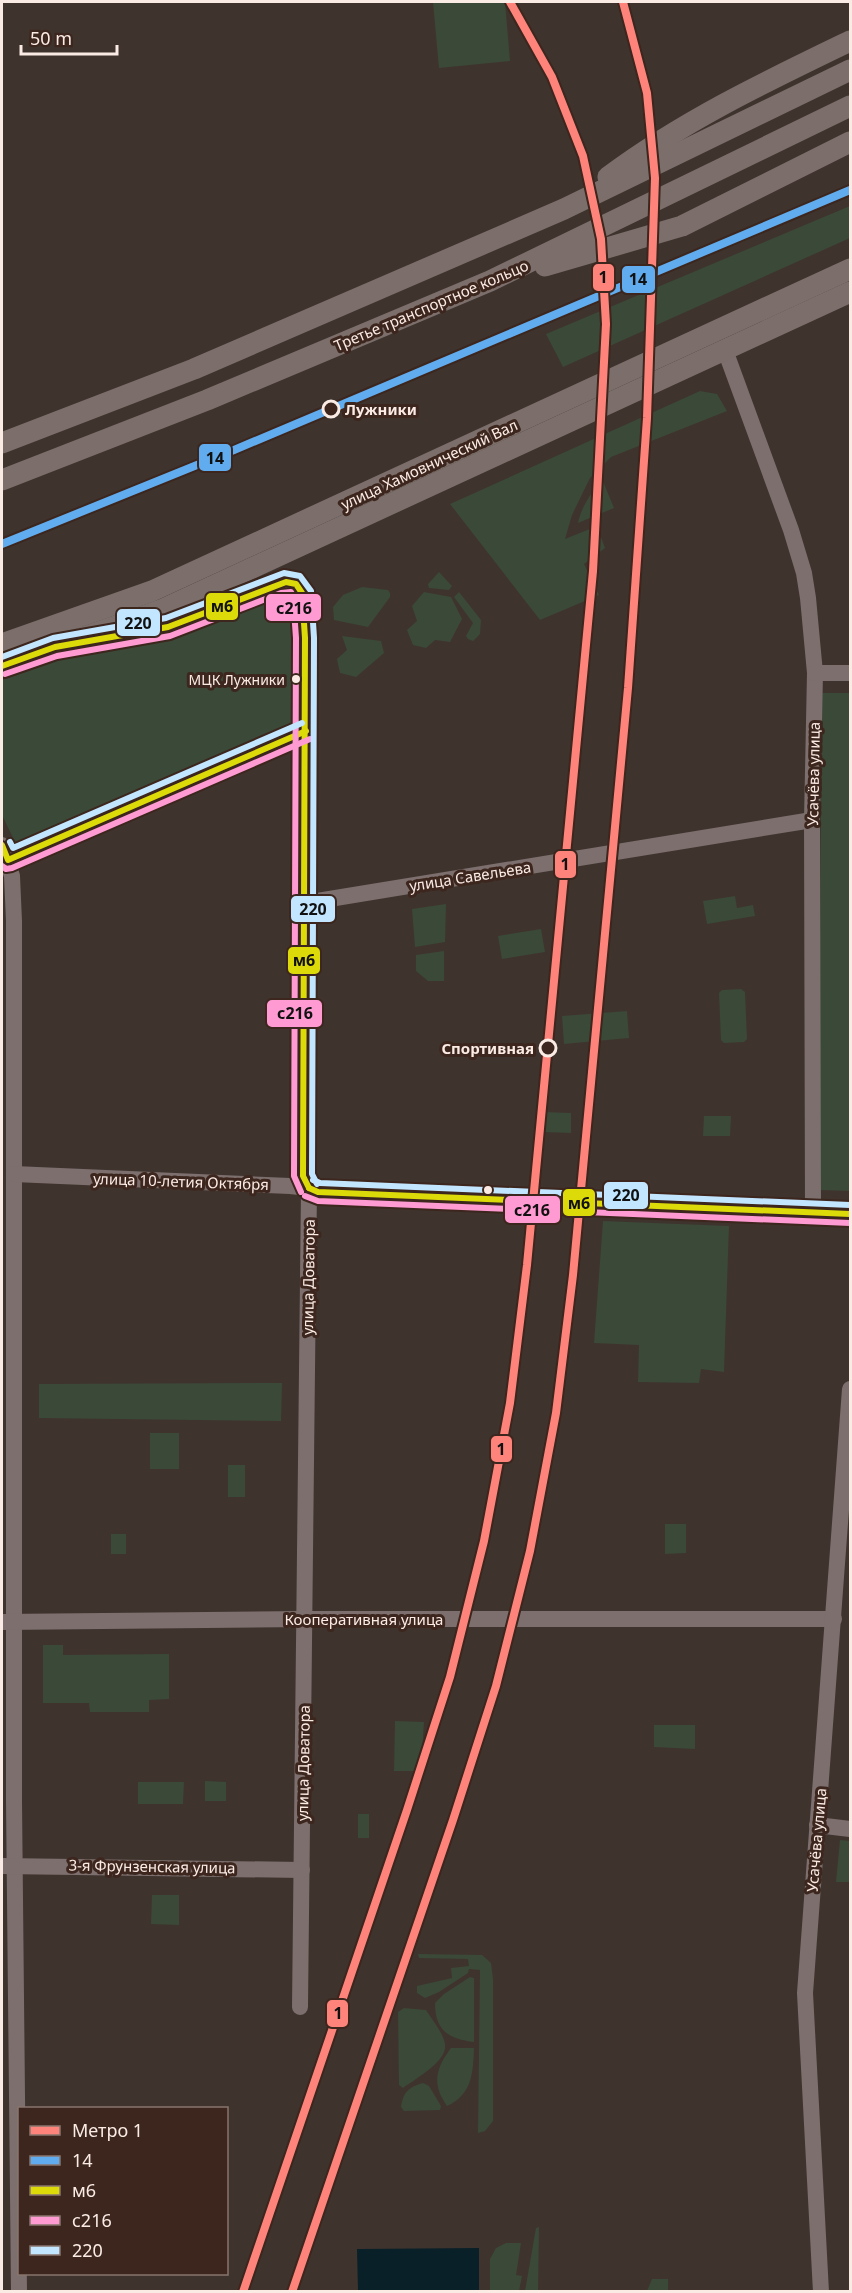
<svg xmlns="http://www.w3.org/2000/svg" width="852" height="2293" font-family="'Noto Sans',sans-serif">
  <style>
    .green { fill: #3b4938 }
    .water { fill: #092028 }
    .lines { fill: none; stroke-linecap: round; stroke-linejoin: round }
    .minor { stroke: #7c6f6d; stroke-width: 16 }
    .major { stroke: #7c6f6b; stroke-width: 21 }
    .bus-1-casing { stroke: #3c261d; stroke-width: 10 }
    .bus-2-casing { stroke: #3c261d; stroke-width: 10 }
    .bus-3-casing { stroke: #3c261d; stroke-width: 10 }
    .bus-1 { stroke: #dcda09; stroke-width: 6 }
    .bus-2 { stroke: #ff9ad2; stroke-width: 6 }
    .bus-3 { stroke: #c2e6ff; stroke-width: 6 }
    .rail-1-casing { stroke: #3c261d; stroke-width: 12 }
    .rail-1 { stroke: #60acee; stroke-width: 8 }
    .metro-1-casing { stroke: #3c261d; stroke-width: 12 }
    .metro-1 { stroke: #fe847b; stroke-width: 8 }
    .stop-dot { fill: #3c261d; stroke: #fbebe5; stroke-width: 3 }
    .bus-dot { fill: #fbebe5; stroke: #3c261d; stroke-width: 2 }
    .labels { text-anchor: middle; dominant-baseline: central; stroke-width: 6; stroke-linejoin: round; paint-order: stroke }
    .bus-label { font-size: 14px; fill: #fbebe5; stroke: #3c261d; text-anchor: end }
    .street-label { font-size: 15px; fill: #fbebe5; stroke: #3c261d }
    .stop-label { font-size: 15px; font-weight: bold; fill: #fbebe5; stroke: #3c261d; text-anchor: start }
    .line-badge { stroke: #3c261d; stroke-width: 2 }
    .pale-badge-label { font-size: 16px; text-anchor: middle; font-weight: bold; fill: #111 }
  </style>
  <rect width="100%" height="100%" fill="#3f332e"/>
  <g class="green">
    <path d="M433 2H505L510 61 439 68Z"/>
    <path d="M850 206V238L563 367 546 334Z"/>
    <path d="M700 391 717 394 727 411 611 457 590 478 572 515 565 539 597 526 605 548 584 564 599 595 540 620 450 504Z"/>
    <path d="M602 479 614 508 578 523C581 507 592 492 602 479Z"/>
    <path d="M439 572 452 586 449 590 429 588 428 584Z"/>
    <path d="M362 587 388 590 390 593V597L368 627 334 620 333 607 343 595Z"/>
    <path d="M424 592 451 597 462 619 450 642 435 640 426 648 413 645 407 630 417 621 412 606Z"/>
    <path d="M459 592 481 620 480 634 473 641 468 639 466 636 473 623 454 597Z"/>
    <path d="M259 601C280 601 285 605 294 624L295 714 291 729 281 737 23 847 17 846 2 815V680L70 656 142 640 196 625Z"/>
    <path d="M342 636 381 641 384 653 356 677 340 673 337 659 347 650Z"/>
    <path d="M822 693H850V1191L819 1190 818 1179Z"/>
    <path d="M735 896 737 908 753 905 755 916 707 924 703 901Z"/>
    <path d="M446 904 445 942 415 947 412 909Z"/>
    <path d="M541 929 545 952 502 959 498 936Z"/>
    <path d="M444 951V981H428L416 971V955Z"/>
    <path d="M741 989 745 992 747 1039 744 1042 724 1043 721 1040 719 993 722 990Z"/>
    <path d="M627 1011 629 1038 564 1044 562 1016Z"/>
    <path d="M544 1112 571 1113V1133L544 1132Z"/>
    <path d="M704 1116H731L730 1136H703Z"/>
    <path d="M603 1221 729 1226 724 1372 701 1369 699 1383 638 1382 639 1345 594 1343Z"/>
    <path d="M282 1383 281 1421 39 1418V1384Z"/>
    <rect x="150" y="1433" width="29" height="36"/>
    <rect x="228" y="1465" width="17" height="32"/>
    <path d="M665 1524H686V1553L665 1554Z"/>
    <rect x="111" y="1534" width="15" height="20"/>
    <path d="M43 1645H63V1655L169 1654V1699L149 1700V1712H90L89 1703H43Z"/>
    <path d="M395 1721 424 1722 421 1771H394Z"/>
    <path d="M654 1725H695V1749L654 1747Z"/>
    <path d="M205 1781 226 1782V1801H205Z"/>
    <path d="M138 1782H184L183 1804H138Z"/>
    <rect x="358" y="1814" width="11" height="24"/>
    <path d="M840 1840 850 1841V1882H836Z"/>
    <path d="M152 1895H179V1925L151 1924Z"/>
    <path d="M418 1954 482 1955 491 1963 493 1979V2121L485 2131 478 2133 480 1970 469 1969 468 1973 439 1992 425 1998 417 1993V1986L452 1978 451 1968 469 1966 468 1959 419 1958Z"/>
    <path d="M470 1977 474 1978V2042C449 2039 435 2031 435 2003L444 1994Z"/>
    <path d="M404 2008 426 2010C432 2020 443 2032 445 2044 448 2061 415 2079 403 2088L399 2085 398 2012Z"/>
    <path d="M451 2048H474C473 2074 472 2094 447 2106 432 2085 435 2069 451 2048Z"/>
    <path d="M423 2083 429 2086 441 2106 440 2110 404 2111 401 2107C403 2092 409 2087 423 2083Z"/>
    <path d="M539 2227 538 2291H525L536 2228Z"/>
    <path d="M506 2243H521L516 2275 522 2276 519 2291H490V2259L496 2248Z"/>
    <path d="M652 2279H668V2291H647Z"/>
  </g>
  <path class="water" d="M479 2248V2291H358L357 2249Z"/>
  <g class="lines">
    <g class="minor">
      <path d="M725 350 791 530 804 573 808 598 815 673 812 820 813 1212"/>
      <path d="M92 641 168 627 278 584 286 582 296 584 302 593 305 638 303 1176 309 1188 300 2007"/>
      <path d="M815 673H850"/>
      <path d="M2 845 12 876 14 921V1801L19 2292"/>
      <path d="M305 903 812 820"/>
      <path d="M14 1174 290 1186 309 1188 318 1192 850 1214"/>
      <path d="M2 1622 305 1619H834"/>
      <path d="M817 1825 850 1829"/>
      <path d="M2 1866 302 1870"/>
      <path d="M821 2292 805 1993 850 1389"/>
    </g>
    <g class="major">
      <path d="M608 177C683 121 767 81 850 41"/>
      <path d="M545 266 682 226 850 142"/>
      <path d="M2 443 194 369 564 209 850 70"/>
      <path d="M2 480 207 400 490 281 850 106"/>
      <path d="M2 644 152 591 850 269"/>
      <path d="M2 666 161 610 850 292"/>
    </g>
    <defs>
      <g id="bus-1">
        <path d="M2 666 55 647 168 627 286 582 296 584 302 593 305 638 303 1176 309 1188"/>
        <path d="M2 845 8 860 306 731"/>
        <path d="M309 1188 318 1192 850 1214"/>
      </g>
      <g id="bus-2">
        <path d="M5 674 57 656 170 636 281 593 291 592 293 596 296 638 294 1176 301 1192"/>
        <path d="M2 866 6 869 12 868 310 739"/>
        <path d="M305 1196 318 1201 850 1223"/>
      </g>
      <g id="bus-3">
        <path d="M2 657 53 638 166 618 284 573 300 576 311 591 314 638 312 1174 317 1184"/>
        <path d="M10 842 13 848 302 723"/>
        <path d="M313 1180 320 1183 850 1205"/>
      </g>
    </defs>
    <use href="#bus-1" class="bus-1-casing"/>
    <use href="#bus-2" class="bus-2-casing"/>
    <use href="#bus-3" class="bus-3-casing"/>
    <use href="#bus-1" class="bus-1"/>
    <use href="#bus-2" class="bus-2"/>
    <use href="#bus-3" class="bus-3"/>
    <defs>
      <path id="rail-1" d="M2 544 234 450 850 190"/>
    </defs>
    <use href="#rail-1" class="rail-1-casing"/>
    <use href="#rail-1" class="rail-1"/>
    <defs>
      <g id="metro-1">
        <path d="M243 2292 407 1810 450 1677 484 1541 510 1403 527 1265 593 571 606 324 601 239 583 156 552 77 510 2"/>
        <path d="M292 2292 453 1820 496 1686 530 1551 556 1413 573 1275 628 688 647 418 655 178 647 93 623 2"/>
      </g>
    </defs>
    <use href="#metro-1" class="metro-1-casing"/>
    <use href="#metro-1" class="metro-1"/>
  </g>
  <g class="stop-dot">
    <circle cx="331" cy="409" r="8"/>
    <circle cx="548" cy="1048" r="8"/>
  </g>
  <g class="bus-dot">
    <circle cx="296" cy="679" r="5"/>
    <circle cx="488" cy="1190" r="5"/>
  </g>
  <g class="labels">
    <g class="bus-label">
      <text x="285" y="679">МЦК Лужники</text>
    </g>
    <g class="street-label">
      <text transform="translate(431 305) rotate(-23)">Третье транспортное кольцо</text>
      <text transform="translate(429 464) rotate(-25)">улица Хамовнический Вал</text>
      <text transform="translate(813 774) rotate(-89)">Усачёва улица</text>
      <text transform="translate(470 876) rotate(-9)">улица Савельева</text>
      <text transform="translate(181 1181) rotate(2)">улица 10-летия Октября</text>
      <text transform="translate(308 1277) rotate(-89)">улица Доватора</text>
      <text x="364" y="1619">Кооперативная улица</text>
      <text transform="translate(303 1763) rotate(-89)">улица Доватора</text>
      <text transform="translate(816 1840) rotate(-85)">Усачёва улица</text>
      <text transform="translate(152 1866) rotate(1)">3-я Фрунзенская улица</text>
    </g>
    <g class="stop-label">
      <text x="345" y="409">Лужники</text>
      <text x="534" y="1048" text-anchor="end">Спортивная</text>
    </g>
  </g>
  <g class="line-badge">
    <rect x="592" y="263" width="23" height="29" rx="6" fill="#fe847b"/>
    <rect x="621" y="265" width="35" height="29" rx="6" fill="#60acee"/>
    <rect x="198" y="443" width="34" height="29" rx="6" fill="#60acee"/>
    <rect x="205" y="592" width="34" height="29" rx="6" fill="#dcda09"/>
    <rect x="265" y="593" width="57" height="29" rx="6" fill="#ff9ad2"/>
    <rect x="116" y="608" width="45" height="29" rx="6" fill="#c2e6ff"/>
    <rect x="554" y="850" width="23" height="29" rx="6" fill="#fe847b"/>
    <rect x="290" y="895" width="46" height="28" rx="6" fill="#c2e6ff"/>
    <rect x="287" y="946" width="34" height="29" rx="6" fill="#dcda09"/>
    <rect x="266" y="999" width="57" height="29" rx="6" fill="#ff9ad2"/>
    <rect x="603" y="1181" width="46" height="29" rx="6" fill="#c2e6ff"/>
    <rect x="562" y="1188" width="34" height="29" rx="6" fill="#dcda09"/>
    <rect x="504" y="1195" width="57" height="29" rx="6" fill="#ff9ad2"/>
    <rect x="490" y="1435" width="23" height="28" rx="6" fill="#fe847b"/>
    <rect x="326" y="1999" width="23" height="29" rx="6" fill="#fe847b"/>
  </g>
  <g class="pale-badge-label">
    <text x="603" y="283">1</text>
    <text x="638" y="285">14</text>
    <text x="215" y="464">14</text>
    <text x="222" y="612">м6</text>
    <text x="294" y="614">с216</text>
    <text x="138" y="629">220</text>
    <text x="565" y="870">1</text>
    <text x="313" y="915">220</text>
    <text x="304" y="966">м6</text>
    <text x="295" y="1019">с216</text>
    <text x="626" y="1201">220</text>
    <text x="579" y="1209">м6</text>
    <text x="532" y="1216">с216</text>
    <text x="501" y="1455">1</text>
    <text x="338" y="2019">1</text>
  </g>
  <rect width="852" height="2293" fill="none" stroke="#fbebe5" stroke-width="6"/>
  <rect x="18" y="2107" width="210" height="168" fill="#3c261d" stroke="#88756d" stroke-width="1.5"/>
  <rect x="30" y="2126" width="30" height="9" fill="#fe847b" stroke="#88756d" stroke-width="1.5"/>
  <text x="72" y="2137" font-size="18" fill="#fbebe5">Метро 1</text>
  <rect x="30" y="2156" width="30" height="9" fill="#60acee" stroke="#88756d" stroke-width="1.5"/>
  <text x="72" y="2167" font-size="18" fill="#fbebe5">14</text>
  <rect x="30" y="2186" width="30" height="9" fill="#dcda09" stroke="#88756d" stroke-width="1.5"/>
  <text x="72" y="2197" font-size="18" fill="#fbebe5">м6</text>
  <rect x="30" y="2216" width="30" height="9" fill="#ff9ad2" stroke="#88756d" stroke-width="1.5"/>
  <text x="72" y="2227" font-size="18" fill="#fbebe5">с216</text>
  <rect x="30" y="2246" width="30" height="9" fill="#c2e6ff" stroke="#88756d" stroke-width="1.5"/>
  <text x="72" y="2257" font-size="18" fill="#fbebe5">220</text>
  <path d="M21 45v9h96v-9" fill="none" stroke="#fbebe5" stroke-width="3"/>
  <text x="30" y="45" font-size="18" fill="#fbebe5" stroke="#3c261d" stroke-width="4.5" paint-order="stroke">50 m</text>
</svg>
